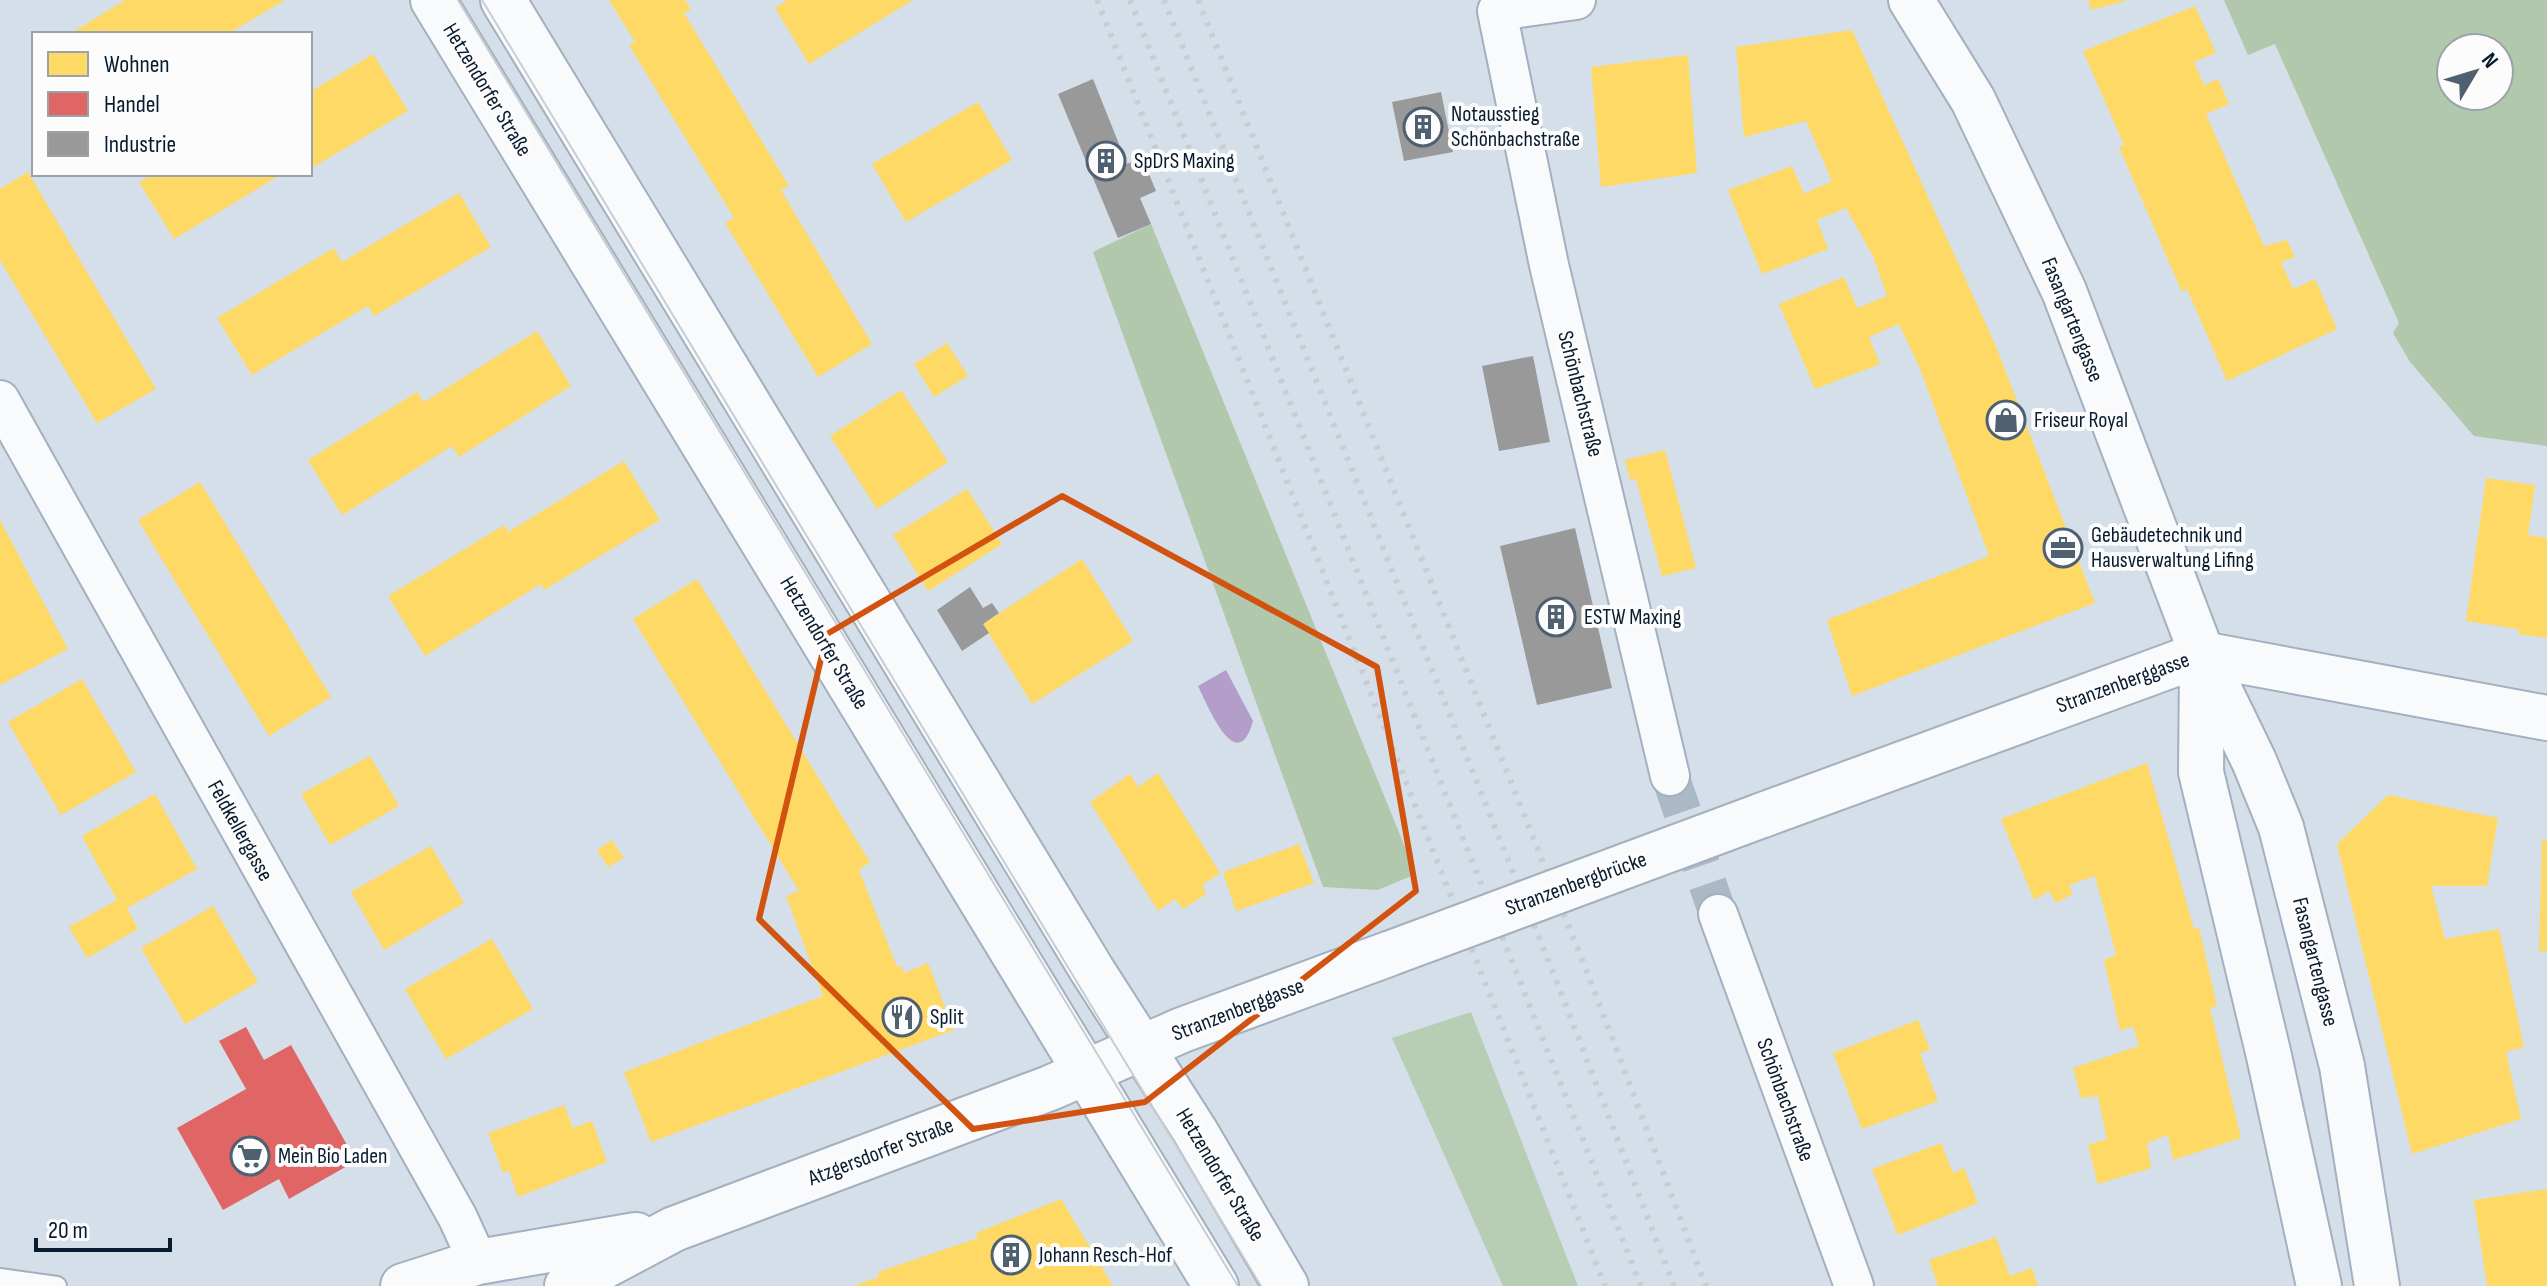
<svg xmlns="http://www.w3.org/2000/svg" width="2547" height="1286" font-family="'Sofia Sans Condensed',sans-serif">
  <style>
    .green { fill: #b7cdb4 }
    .forest { fill: #b1c8ac; fill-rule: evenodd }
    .water { fill: #b39ec9 }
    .homes { fill: #ffd966 }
    .shops { fill: #e06666 }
    .industry { fill: #999 }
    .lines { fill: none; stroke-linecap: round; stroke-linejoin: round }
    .minor-tunnel { stroke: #abb8c5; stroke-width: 38; stroke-dasharray: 38 19; stroke-linecap: butt }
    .service-casing { stroke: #a2b0bf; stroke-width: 22 }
    .minor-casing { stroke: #a2b0bf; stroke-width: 42 }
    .tertiary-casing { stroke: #a2b0bf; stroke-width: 48 }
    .secondary-casing { stroke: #a2b0bf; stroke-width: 48 }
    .service { stroke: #f9fafc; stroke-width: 18 }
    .minor { stroke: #f9fafc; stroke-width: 38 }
    .tertiary { stroke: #f9fafc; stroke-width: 44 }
    .secondary { stroke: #f9fafc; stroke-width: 44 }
    .tram { stroke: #c9cdd1; stroke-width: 2 }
    .rail { stroke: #c9cdd1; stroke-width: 6; stroke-dasharray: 4 8; stroke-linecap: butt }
    .secondary-bridge-casing { stroke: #a2b0bf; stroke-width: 48; stroke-linecap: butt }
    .secondary-bridge { stroke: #f9fafc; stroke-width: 44 }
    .marked { fill: none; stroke: #d25310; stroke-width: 6; stroke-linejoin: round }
    .labels { text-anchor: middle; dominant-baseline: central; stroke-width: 8; stroke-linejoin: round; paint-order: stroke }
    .street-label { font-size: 22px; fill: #081b2f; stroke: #fcfcfc }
    .poi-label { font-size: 22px; fill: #081b2f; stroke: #fcfcfc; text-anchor: start }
  </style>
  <rect width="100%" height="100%" fill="#d4dfea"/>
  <path class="green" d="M1471 1012 1578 1286H1503L1392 1038Z"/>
  <g class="forest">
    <path d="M2224 0H2547V446L2474 436 2410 362 2393 333 2399 323 2275 44 2248 55ZM2451 48H2499V96H2451Z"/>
    <path d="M1151 224 1416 874 1378 890 1323 887 1093 252Z"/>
  </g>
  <path class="water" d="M1226 670 1253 721C1237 779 1207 704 1198 686Z"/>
  <g class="homes">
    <path d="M125 0H285L228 34H70Z"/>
    <path d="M609 0H685L691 9 684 13 789 186 781 190 872 344 818 377 725 223 734 218 629 45 635 42Z"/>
    <path d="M787 0H913L809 64 775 8Z"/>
    <path d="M2088 0H2125V1L2091 10Z"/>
    <path d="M2195 6 2216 53 2194 62 2204 85 2218 79 2229 104 2206 114 2264 246 2287 240 2295 257 2281 262 2293 289 2315 279 2337 329 2227 381 2187 289 2182 292 2119 147 2124 145 2083 51Z"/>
    <path d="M1852 30 1995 344 2095 603 1852 696 1827 620 1989 556 1921 371 1899 324 1869 337 1880 364 1815 389 1779 304 1844 277 1857 308 1887 296 1873 256 1846 208 1817 220 1828 249 1762 274 1728 190 1792 166 1804 194 1832 181 1806 121 1744 137 1736 47Z"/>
    <path d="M373 54 408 111 310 169V92Z"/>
    <path d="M1688 55 1697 173 1601 187 1591 67Z"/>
    <path d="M978 102 1012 160 906 222 872 164Z"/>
    <path d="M28 172 156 389 97 423 0 260V189Z"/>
    <path d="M153 174H282L174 239 139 182Z"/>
    <path d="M459 193 491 247 374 316 368 306 252 375 217 318 334 248 342 262Z"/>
    <path d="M537 331 571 386 459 457 452 446 342 515 308 460 417 392 424 402Z"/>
    <path d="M947 343 968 376 934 397 914 364Z"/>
    <path d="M901 390 948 462 877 509 830 436Z"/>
    <path d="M1665 450 1696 568 1662 576 1636 479 1630 480 1625 460Z"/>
    <path d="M624 461 660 520 544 590 541 584 425 656 388 596 504 525 508 532Z"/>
    <path d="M2486 478 2535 485 2528 535 2547 538V638L2518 634 2519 629 2466 621Z"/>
    <path d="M200 482 331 697 269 736 138 520Z"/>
    <path d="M967 489 1002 544 928 591 893 535Z"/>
    <path d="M0 520 68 649 0 685Z"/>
    <path d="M1082 559 1133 641 1032 704 983 624Z"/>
    <path d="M697 579 870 862 859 870 897 967 901 965 904 973 928 963 954 1030 651 1142 624 1072 823 996 786 896 799 891 633 619Z"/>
    <path d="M82 679 136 772 61 815 8 722Z"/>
    <path d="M370 756 399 806 330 845 301 794Z"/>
    <path d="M2147 763 2194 929 2199 928 2217 1006 2210 1008 2241 1138 2173 1160 2168 1135 2147 1143 2151 1168 2098 1184 2088 1145 2107 1139 2098 1096 2081 1098 2073 1068 2139 1046 2133 1026 2120 1030 2104 960 2116 955 2110 931 2095 876 2069 885 2073 894 2056 903 2049 891 2034 900 2001 819Z"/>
    <path d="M1158 773 1220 873 1202 885 1206 894 1183 909 1175 899 1158 911 1090 802 1130 774 1138 787Z"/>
    <path d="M155 794 197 869 127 908 138 929 87 958 69 927 117 900 82 836Z"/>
    <path d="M2388 795 2498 818 2487 886H2431L2445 939 2499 929 2524 1047 2506 1052 2521 1119 2412 1154 2337 844Z"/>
    <path d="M2542 839 2547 840V952L2539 951Z"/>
    <path d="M612 840 624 858 608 867 597 850Z"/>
    <path d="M1299 844 1314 883 1236 911 1223 872Z"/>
    <path d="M431 846 464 903 384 950 351 892Z"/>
    <path d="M213 906 258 982 185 1024 141 948Z"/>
    <path d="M492 939 533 1009 446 1059 405 989Z"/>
    <path d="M1918 1020 1930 1049 1920 1054 1938 1101 1862 1129 1833 1053Z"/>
    <path d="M564 1105 573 1128 592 1121 607 1162 518 1197 509 1170 503 1173 488 1133Z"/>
    <path d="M1941 1143 1953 1173 1964 1168 1978 1203 1898 1235 1872 1169Z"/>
    <path d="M2547 1189V1286H2487L2474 1200Z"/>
    <path d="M1061 1199 1113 1286H853L879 1277 878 1272 978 1238 976 1233Z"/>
    <path d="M1996 1237 2010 1276 2032 1268 2038 1286H1938L1929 1260Z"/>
  </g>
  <path class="shops" d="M246 1027 264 1060 291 1045 356 1161 289 1199 279 1179 223 1210 177 1128 246 1089 219 1041Z"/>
  <g class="industry">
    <path d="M1093 79 1127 164 1142 157 1156 191 1140 198 1151 224 1118 238 1058 94Z"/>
    <path d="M1441 92 1453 152 1404 161 1392 102Z"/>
    <path d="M1533 356 1550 442 1499 451 1482 366Z"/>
    <path d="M1575 528 1612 688 1537 705 1500 546Z"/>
    <path d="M970 587 983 608 992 603 999 613 983 624 989 633 962 651 937 610Z"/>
  </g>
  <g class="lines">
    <path class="minor-tunnel" d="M1670 776 1718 914"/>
    <defs>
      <path id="service" d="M0 1278 57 1286"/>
      <g id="minor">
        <path d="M1576 0 1497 11 1549 265 1670 776"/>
        <path d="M0 400 458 1218 478 1262"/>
        <path d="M1718 914 1854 1286"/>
      </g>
      <path id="tertiary" d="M2202 654 2547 718"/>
      <g id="secondary">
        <path d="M433 0 1216 1286"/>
        <path d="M503 0 1092 970 1195 1131 1286 1286"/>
        <path d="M1911 0 1973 100 2064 291 2202 654 2254 761 2281 827 2342 1066 2377 1286"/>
        <path d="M2202 665 2201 772 2269 1056 2319 1286"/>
        <path d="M1760 816 2202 654"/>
        <path d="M403 1286 478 1262 636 1235"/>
        <path d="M567 1286 674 1229 1050 1088 1182 1030 1391 953"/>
      </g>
    </defs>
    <use href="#service" class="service-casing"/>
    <use href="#minor" class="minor-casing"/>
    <use href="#tertiary" class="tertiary-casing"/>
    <use href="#secondary" class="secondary-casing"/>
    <use href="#service" class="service"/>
    <use href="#minor" class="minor"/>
    <use href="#tertiary" class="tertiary"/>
    <use href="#secondary" class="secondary"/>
    <g class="tram">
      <path d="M458 0 1238 1286"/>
      <path d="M482 0 1261 1286"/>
    </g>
    <g class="rail">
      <path d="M1097 0 1605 1286"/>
      <path d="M1130 0 1641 1286"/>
      <path d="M1164 0 1560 990 1674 1286"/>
      <path d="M1198 0 1589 977 1706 1286"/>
    </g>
    <defs>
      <path id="secondary-bridge" d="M1391 953 1760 816"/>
    </defs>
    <use href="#secondary-bridge" class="secondary-bridge-casing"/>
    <use href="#secondary-bridge" class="secondary-bridge"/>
  </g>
  <path class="marked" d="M1062 496 1377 667 1416 891 1145 1102 973 1129 759 919 827 634Z"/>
  <defs>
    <symbol id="building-ring" viewBox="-11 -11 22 22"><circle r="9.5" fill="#fcfcfc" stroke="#4f6070" stroke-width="1.5"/><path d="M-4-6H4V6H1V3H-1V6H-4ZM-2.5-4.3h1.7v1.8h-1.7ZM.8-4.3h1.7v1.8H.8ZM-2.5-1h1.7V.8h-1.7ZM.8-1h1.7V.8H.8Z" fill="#4f6070"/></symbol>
    <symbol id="shop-ring" viewBox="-11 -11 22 22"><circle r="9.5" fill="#fcfcfc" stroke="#4f6070" stroke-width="1.5"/><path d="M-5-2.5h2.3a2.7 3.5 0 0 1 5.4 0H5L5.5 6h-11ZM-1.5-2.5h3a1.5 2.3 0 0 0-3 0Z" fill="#4f6070"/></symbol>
    <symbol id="office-ring" viewBox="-11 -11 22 22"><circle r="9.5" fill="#fcfcfc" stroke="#4f6070" stroke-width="1.5"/><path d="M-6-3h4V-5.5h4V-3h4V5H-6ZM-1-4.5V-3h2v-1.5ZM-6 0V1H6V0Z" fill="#4f6070"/></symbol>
    <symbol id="restaurant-ring" viewBox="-11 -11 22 22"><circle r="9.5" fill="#fcfcfc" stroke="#4f6070" stroke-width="1.5"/><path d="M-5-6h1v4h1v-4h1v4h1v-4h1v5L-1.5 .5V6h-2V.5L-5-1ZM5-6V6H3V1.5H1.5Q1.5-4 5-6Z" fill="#4f6070"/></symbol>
    <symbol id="supermarket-ring" viewBox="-11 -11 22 22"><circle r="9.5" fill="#fcfcfc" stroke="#4f6070" stroke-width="1.5"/><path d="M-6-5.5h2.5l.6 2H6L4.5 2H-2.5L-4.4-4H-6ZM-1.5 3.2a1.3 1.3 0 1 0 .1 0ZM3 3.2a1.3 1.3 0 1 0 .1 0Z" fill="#4f6070"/></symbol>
  </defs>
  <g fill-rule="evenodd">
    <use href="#building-ring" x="1401" y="105" width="44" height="44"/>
    <use href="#building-ring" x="1084" y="139" width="44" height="44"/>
    <use href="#shop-ring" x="1984" y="398" width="44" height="44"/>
    <use href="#office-ring" x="2041" y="526" width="44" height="44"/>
    <use href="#building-ring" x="1534" y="595" width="44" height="44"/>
    <use href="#restaurant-ring" x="880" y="995" width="44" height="44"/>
    <use href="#supermarket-ring" x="228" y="1134" width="44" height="44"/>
    <use href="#building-ring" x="989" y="1233" width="44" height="44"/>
  </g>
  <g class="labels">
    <g class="street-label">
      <text transform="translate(487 90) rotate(59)">Hetzendorfer Straße</text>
      <text transform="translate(2072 320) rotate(68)">Fasangartengasse</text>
      <text transform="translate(1580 394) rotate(76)">Schönbachstraße</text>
      <text transform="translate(824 643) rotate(59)">Hetzendorfer Straße</text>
      <text transform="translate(2123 683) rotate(-20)">Stranzenberggasse</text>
      <text transform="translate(240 831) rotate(61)">Feldkellergasse</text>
      <text transform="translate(1576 884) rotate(-20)">Stranzenbergbrücke</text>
      <text transform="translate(2315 962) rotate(76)">Fasangartengasse</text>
      <text transform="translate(1238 1010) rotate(-21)">Stranzenberggasse</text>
      <text transform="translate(1785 1100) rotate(70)">Schönbachstraße</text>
      <text transform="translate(881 1152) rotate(-21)">Atzgersdorfer Straße</text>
      <text transform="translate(1220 1175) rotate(59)">Hetzendorfer Straße</text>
    </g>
    <g class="poi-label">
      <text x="1451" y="114">Notausstieg<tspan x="1451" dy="25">Schönbachstraße</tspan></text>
      <text x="1134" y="161">SpDrS Maxing</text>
      <text x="2034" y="420">Friseur Royal</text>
      <text x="2091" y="535">Gebäudetechnik und<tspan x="2091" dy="25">Hausverwaltung Lifing</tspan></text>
      <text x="1584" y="617">ESTW Maxing</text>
      <text x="930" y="1017">Split</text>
      <text x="278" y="1156">Mein Bio Laden</text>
      <text x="1039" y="1255">Johann Resch-Hof</text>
    </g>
  </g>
  <rect x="32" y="32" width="280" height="144" fill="#fcfcfc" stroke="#9aa2aa" stroke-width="2"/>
  <rect x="48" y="52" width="40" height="24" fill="#ffd966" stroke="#9aa2aa" stroke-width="2"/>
  <text x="104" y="72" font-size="24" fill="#081b2f">Wohnen</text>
  <rect x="48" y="92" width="40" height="24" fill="#e06666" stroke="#9aa2aa" stroke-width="2"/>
  <text x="104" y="112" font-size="24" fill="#081b2f">Handel</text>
  <rect x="48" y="132" width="40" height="24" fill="#999999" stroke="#9aa2aa" stroke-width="2"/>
  <text x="104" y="152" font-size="24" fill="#081b2f">Industrie</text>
  <g transform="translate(2475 72) rotate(52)"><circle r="38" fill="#fcfcfc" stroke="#9aa2aa" stroke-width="2"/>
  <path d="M0-6L14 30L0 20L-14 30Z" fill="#4f6070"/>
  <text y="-12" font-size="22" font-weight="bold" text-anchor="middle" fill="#081b2f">N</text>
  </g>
  <path d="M36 1238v12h134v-12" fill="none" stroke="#081b2f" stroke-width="4"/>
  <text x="48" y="1238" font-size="24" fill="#081b2f" stroke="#fcfcfc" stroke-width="6" paint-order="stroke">20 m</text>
</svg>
